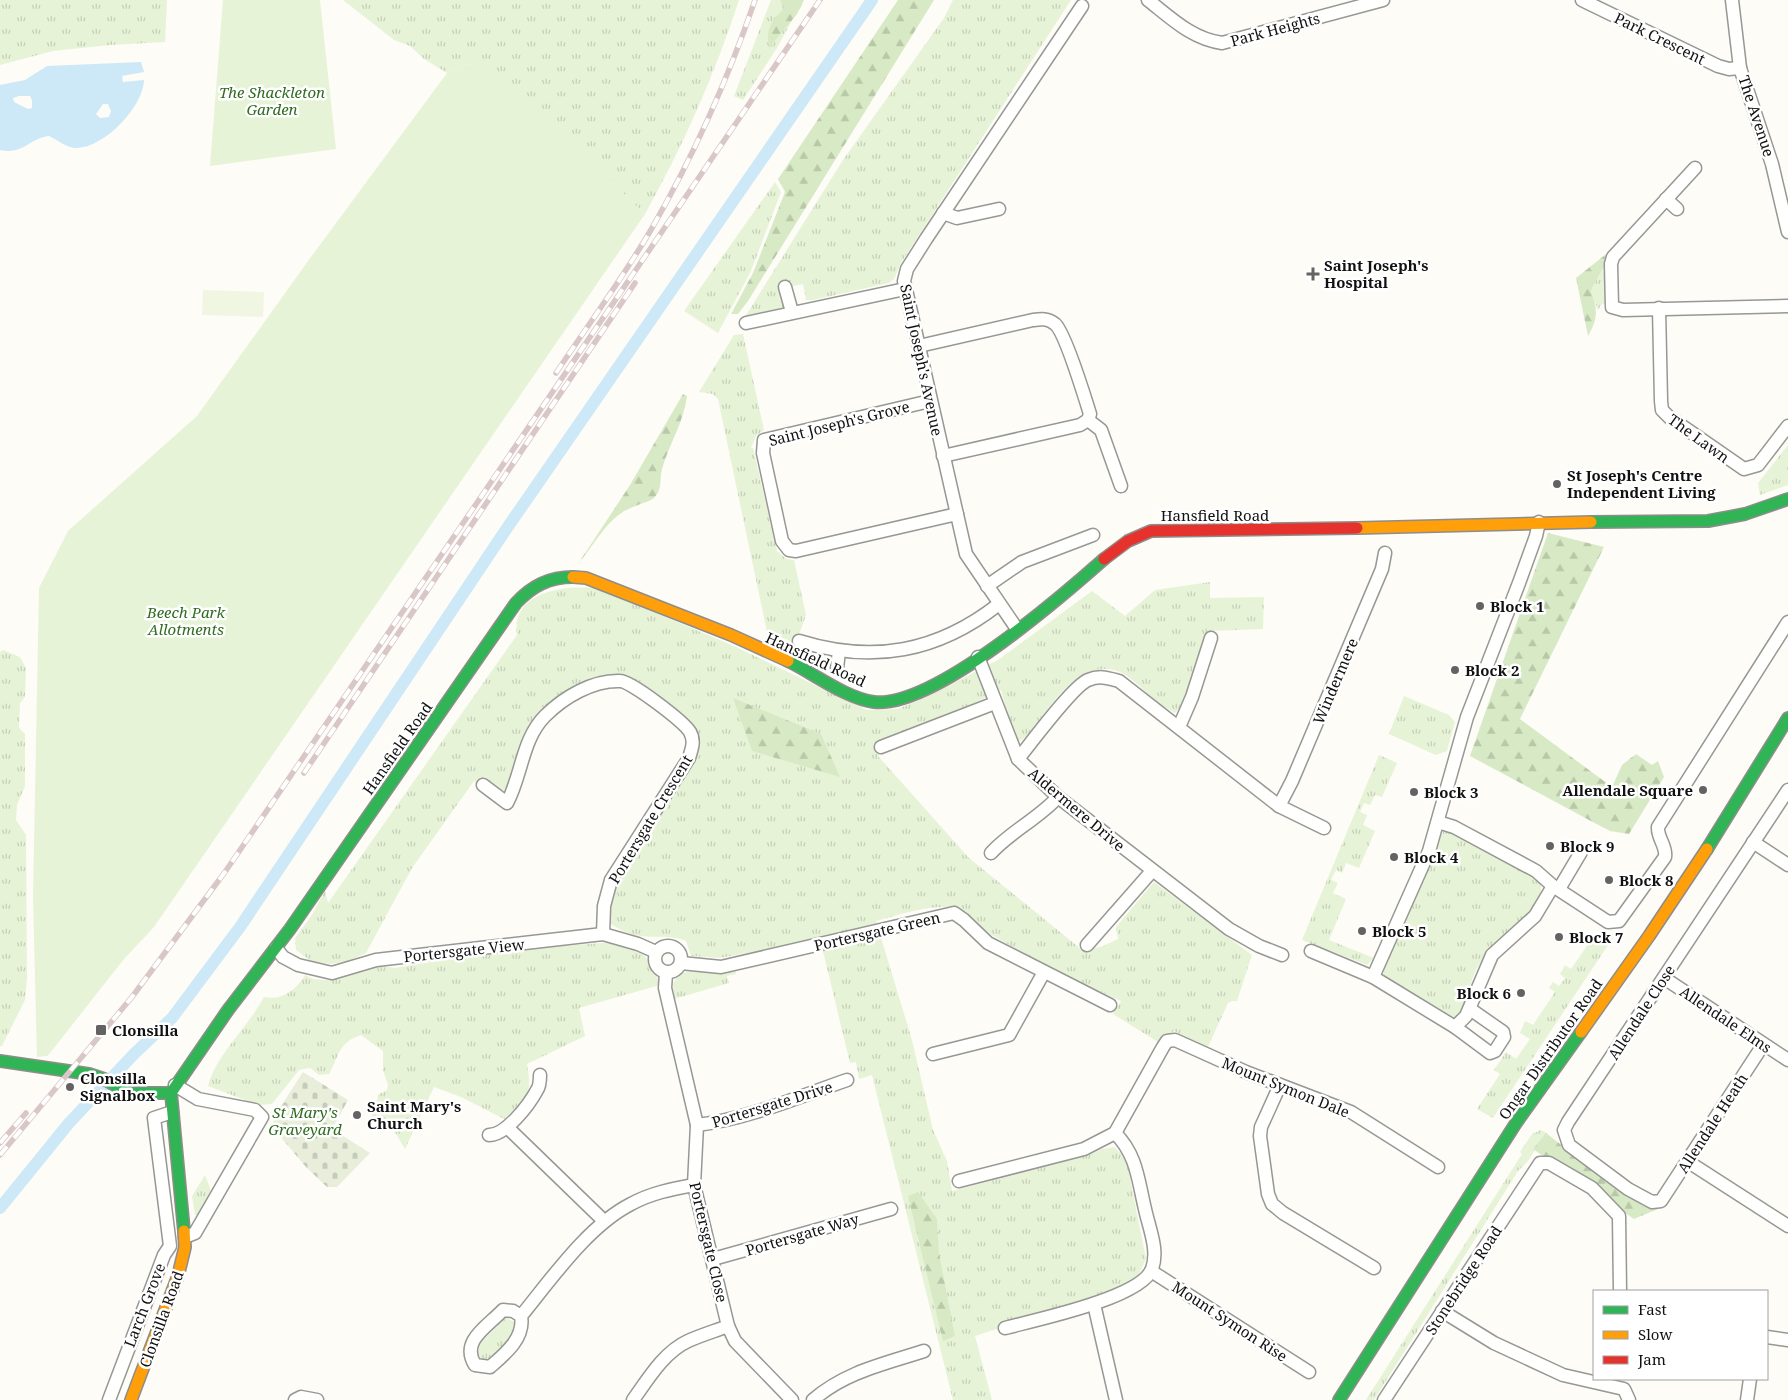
<svg xmlns="http://www.w3.org/2000/svg" width="1788" height="1400" font-family="'Noto Serif',serif">
  <style>
    .grass { fill: url(#grass-tufts) }
    .forest { fill: url(#forest-firs) }
    .cemetery { fill: url(#cemetery-stones) }
    .park { fill: #e7f3d7 }
    .pitch { fill: #f0f6e1 }
    .water { fill: #cde8f7; fill-rule: evenodd }
    .lines { fill: none; stroke-linecap: round; stroke-linejoin: round }
    .canal { stroke: #cde8f7; stroke-width: 12 }
    .street-casing { stroke: #979795; stroke-width: 15 }
    .fast-casing { stroke: #8e8d8b; stroke-width: 14 }
    .slow-casing { stroke: #8e8d8b; stroke-width: 14 }
    .jam-casing { stroke: #8e8d8b; stroke-width: 14 }
    .street { stroke: #fffffe; stroke-width: 12 }
    .fast { stroke: #30b455; stroke-width: 11 }
    .slow { stroke: #ff9f0a; stroke-width: 11 }
    .jam { stroke: #e5322d; stroke-width: 11 }
    .rail-casing { stroke: #d9c6c7; stroke-width: 5.5 }
    .rail { stroke: #fff; stroke-width: 4; stroke-dasharray: 11; stroke-linecap: butt }
    .poi-dot { fill: #646362; stroke: #fff; stroke-width: 2 }
    .labels { text-anchor: middle; dominant-baseline: central; stroke-width: 5; stroke-linejoin: round; paint-order: stroke }
    .street-label { font-size: 15px; fill: #111; stroke: #fff }
    .park-label { font-size: 15px; font-style: italic; fill: #2f6b1f; stroke: #fff }
    .poi-label { font-size: 15px; font-weight: bold; fill: #111; stroke: #fff; text-anchor: start }
  </style>
  <defs>
    <pattern id="grass-tufts" width="24" height="20" patternUnits="userSpaceOnUse" patternTransform="scale(1.25)"><rect width="24" height="20" fill="#e7f3d7"/><path d="M3 7l-1-3M5 7V3M7 7l1-3M15 17l-1-3M17 17v-4M19 17l1-3" fill="none" stroke="#c5cfb8"/></pattern>
    <pattern id="forest-firs" width="22" height="20" patternUnits="userSpaceOnUse" patternTransform="scale(1.25)"><rect width="22" height="20" fill="#d8eac5"/><path d="M5 1l3.5 6h-7zM16 11l3.5 6h-7z" fill="#b8c8a8"/></pattern>
    <pattern id="cemetery-stones" width="16" height="16" patternUnits="userSpaceOnUse" patternTransform="scale(1.25)"><rect width="16" height="16" fill="#e9eedb"/><path d="M2 7V4a2 2 0 0 1 4 0v3zM10 15v-3a2 2 0 0 1 4 0v3z" fill="#c7cbbb"/></pattern>
  </defs>
  <rect width="100%" height="100%" fill="#fdfcf7"/>
  <g class="grass">
    <path d="M0 0H167L165 42 110 45 53 51 0 65Z"/>
    <path d="M343 0H739C715 74 683 146 645 214L499 76 466 64 447 73 424 59 410 46 394 40Z"/>
    <path d="M771 0H803L777 48 743 100 734 96Z"/>
    <path d="M953 0H1071L901 263 894 279 889 283 813 300H806L803 284 782 288 784 307 779 311 743 320 843 160 944 18Z"/>
    <path d="M775 182 781 192 751 271 718 333 684 311Z"/>
    <path d="M1608 264 1609 302 1601 305 1598 310 1591 291 1597 278Z"/>
    <path d="M743 334 764 430 756 436 751 448H753L777 551 786 559 794 560 806 615 796 643 767 632 718 399 713 394 699 392 734 335Z"/>
    <path d="M1788 445V485L1760 495 1758 483Z"/>
    <path d="M1210 582V598L1264 597 1263 629 1209 631C1203 659 1194 691 1175 713 1169 709 1162 706 1156 701 1145 692 1132 677 1120 672 1078 656 1050 708 1028 735L1020 741 1013 736 1001 690 918 730 878 756 969 858 1081 949 1101 947 1118 939 1116 927 1154 882 1252 955 1237 1001H1232L1228 1003 1208 1047 1174 1031 1158 1042 1113 1014 1121 1001C1077 981 1034 960 992 935 980 928 963 909 952 907 927 905 900 915 876 921L912 1040 933 1130 947 1161 952 1191 1089 1155 1102 1149 1114 1147 1126 1158 1146 1259 1139 1274 1124 1287 975 1336 992 1400H953L872 1075 859 1079 856 1062 850 1063 820 939 720 958 691 956 686 941C667 933 650 940 631 934 624 932 616 927 609 923V899L633 852 692 765 699 744 695 729 607 677 576 684 534 723 517 754 512 780 500 794 486 789 474 781 412 868 366 953 348 961 331 964 311 961 296 950 295 938 312 915 325 890 328 903 517 635C510 591 567 584 599 589L734 646 867 710 898 709 928 696 998 660 1092 591 1125 616 1155 590Z"/>
    <path d="M3 650 20 657 26 668 25 697 20 703 19 728 25 734V786L17 805 16 820 26 835 27 978 25 1000 2 1046H0V652Z"/>
    <path d="M1404 696 1449 715 1455 722 1447 751 1436 755 1389 734Z"/>
    <path d="M1379 755 1397 763 1382 797 1375 795 1370 805 1364 803 1360 812 1367 815 1363 825 1375 831 1359 868 1346 863 1342 873 1336 870 1331 880 1338 883 1333 893 1346 899 1329 940 1374 958 1367 965 1302 940Z"/>
    <path d="M1448 830 1534 876 1541 883C1544 911 1504 935 1487 954 1470 971 1470 996 1458 1016L1449 1018 1394 985 1384 975 1383 968 1438 842 1443 832Z"/>
    <path d="M1616 933 1493 1118 1477 1109 1500 1074 1494 1070 1506 1052 1516 1059 1530 1039 1520 1033 1525 1021 1533 1025 1555 992 1549 988 1553 982 1559 986 1565 978 1560 974 1565 965 1571 969 1595 934 1608 943Z"/>
    <path d="M617 942C644 950 651 959 660 985L579 1008 585 1036 527 1064C533 1098 526 1097 504 1119L461 1097 434 1087 405 1149 391 1126 371 1119 379 1094 387 1090 388 1085 383 1070V1051L361 1035C339 1042 339 1055 329 1074L319 1075 310 1068 299 1070 272 1104 259 1105 208 1086C216 1055 248 1027 264 997 282 1001 296 990 305 975L313 979 326 980 361 972 376 965 395 968 503 950Z"/>
    <path d="M735 968 736 974 727 976 729 983 674 999 673 984 678 974C696 968 716 971 735 968Z"/>
    <path d="M1541 1130 1546 1133 1528 1161 1518 1171 1374 1400H1366L1522 1154 1520 1152 1532 1134Z"/>
    <path d="M205 1175 213 1196 199 1216 195 1215 192 1196Z"/>
    <path d="M506 1318 515 1322 517 1329 503 1346 485 1362 474 1360 478 1345Z"/>
  </g>
  <g class="forest">
    <path d="M780 0H804L797 14 769 48C766 28 770 23 784 8Z"/>
    <path d="M898 0H934L748 301 738 314H731L753 273 785 192 778 179Z"/>
    <path d="M1615 247C1609 263 1598 274 1591 291 1598 309 1598 319 1588 336L1576 278Z"/>
    <path d="M683 394 687 396C684 422 669 444 662 469 659 480 663 489 654 498 650 502 628 507 620 514 605 524 590 550 578 564L630 485Z"/>
    <path d="M1548 533 1604 547 1520 719 1612 787 1622 765 1636 754 1652 765 1658 761 1664 777 1629 834 1610 831 1589 820 1470 756Z"/>
    <path d="M733 698 821 734 840 777 752 751Z"/>
    <path d="M1546 1133C1582 1161 1617 1188 1658 1209L1634 1219 1533 1149Z"/>
    <path d="M918 1192 937 1219 939 1254 955 1336 943 1341 908 1196Z"/>
  </g>
  <path class="cemetery" d="M303 1072 348 1100 332 1129 370 1153 337 1187H327L306 1167 273 1128 274 1117Z"/>
  <g class="park">
    <path d="M223 0H320L336 149 210 166Z"/>
    <path d="M466 64 499 75 645 214 154 927 124 959 50 1053 47 1056 37 1057 33 897 39 588 68 531 197 416 308 261 447 73Z"/>
  </g>
  <path class="pitch" d="M203 290 264 292 263 317 202 315Z"/>
  <path class="water" d="M141 62 144 72 122 76 123 82 144 80C143 107 105 147 77 148 66 148 58 140 49 136 29 138 24 155 0 150V85L25 80 47 66ZM19 96H30L32 100V108L28 109 14 102 13 98ZM103 104H108L111 111 109 117 100 118 96 114Z"/>
  <g class="lines">
    <path class="canal" d="M0 1208 69 1123 134 1054 172 1018 240 927 505 531 872 0"/>
    <defs>
      <g id="street">
        <path d="M1148 0C1171 18 1192 39 1222 43L1383 0"/>
        <path d="M1582 0 1718 66 1729 69 1740 68"/>
        <path d="M1732 0 1740 68 1772 164 1788 232"/>
        <path d="M1695 168 1613 257 1611 264 1612 307 1623 310 1788 306"/>
        <path d="M1666 199 1677 209"/>
        <path d="M943 213 957 218 999 209"/>
        <path d="M785 287 792 312"/>
        <path d="M1659 308 1661 401 1662 410 1669 417 1744 469 1758 465 1788 426"/>
        <path d="M746 323 905 289"/>
        <path d="M919 346 1033 320C1041 319 1048 318 1055 324 1065 332 1085 398 1090 414L1088 420"/>
        <path d="M930 401 764 440 763 453 782 541 789 550 796 551 957 514"/>
        <path d="M1088 420 1101 430 1121 486"/>
        <path d="M943 456 1080 425 1088 420"/>
        <path d="M987 586 1022 562 1093 535"/>
        <path d="M1017 629 966 554 904 281 907 269 926 239 1082 6"/>
        <path d="M799 641C873 664 938 652 999 604"/>
        <path d="M978 657 1018 759 1058 797 1229 929 1259 946 1282 955"/>
        <path d="M837 668 839 651"/>
        <path d="M1179 727 1192 697 1211 638"/>
        <path d="M881 747 995 703"/>
        <path d="M1018 759C1031 743 1073 686 1088 680 1100 675 1108 678 1119 681L1279 806 1324 828"/>
        <path d="M483 785 507 803C522 775 522 739 545 716 564 697 593 680 620 681 631 681 684 722 690 732 695 741 692 748 689 758L611 880 604 906 603 934"/>
        <path d="M1279 806 1292 781 1382 569 1385 553"/>
        <path d="M1438 822 1454 827 1536 871 1553 886 1608 922 1619 921 1665 857C1667 846 1657 838 1658 827L1788 622"/>
        <path d="M1753 842 1788 865"/>
        <path d="M991 853C1011 831 1038 819 1058 797"/>
        <path d="M1559 889 1581 852"/>
        <path d="M1087 945 1152 871"/>
        <circle cx="668" cy="959" r="13"/>
        <path d="M276 948 283 957 298 965 332 973 376 960 603 934 638 944 656 952"/>
        <path d="M1311 951 1373 977 1455 1027 1466 1016 1492 955 1535 916 1553 886"/>
        <path d="M681 963 721 967 954 913 964 920 988 943 1110 1005"/>
        <path d="M666 973 665 988 697 1125 694 1185 728 1326 735 1341 792 1400"/>
        <path d="M1373 977 1429 851 1467 717 1519 583 1536 536 1539 522"/>
        <path d="M1664 978 1788 1060"/>
        <path d="M1455 1027 1490 1053 1495 1051 1504 1037 1503 1032 1470 1009"/>
        <path d="M1763 1045 1661 1201 1652 1202 1628 1189 1569 1145 1564 1130 1568 1122 1788 790"/>
        <path d="M933 1054 1009 1035 1044 972"/>
        <path d="M175 1085 198 1099 255 1110 262 1117 195 1233 185 1237"/>
        <path d="M1280 1085 1261 1127 1260 1136 1268 1194 1272 1204 1283 1213 1374 1268"/>
        <path d="M697 1125C748 1119 798 1097 847 1080"/>
        <path d="M508 1128 604 1221"/>
        <path d="M489 1135C506 1135 529 1105 537 1090 540 1086 540 1080 540 1075"/>
        <path d="M1687 1161 1788 1226"/>
        <path d="M959 1181 1084 1149 1115 1133 1163 1047 1167 1041 1175 1040 1246 1072 1351 1112 1438 1167"/>
        <path d="M713 1259 891 1209"/>
        <path d="M1151 1271 1309 1372"/>
        <path d="M1094 1304 1116 1400"/>
        <path d="M1442 1311 1494 1343 1563 1375 1624 1389 1629 1400"/>
        <path d="M521 1316 513 1311 503 1310C487 1327 460 1341 475 1365L490 1367C505 1354 525 1338 521 1316 552 1278 588 1226 631 1204 651 1193 672 1189 694 1185"/>
        <path d="M1005 1328C1035 1320 1141 1298 1152 1269 1159 1250 1149 1228 1145 1209 1138 1180 1137 1155 1115 1133"/>
        <path d="M1767 1337 1788 1340"/>
        <path d="M109 1400 164 1255 170 1246 154 1118 172 1112"/>
        <path d="M295 1400 301 1397 317 1400"/>
        <path d="M633 1400C648 1379 664 1352 688 1341 701 1335 715 1331 728 1326"/>
        <path d="M813 1400C845 1372 884 1364 924 1351"/>
        <path d="M1384 1400 1540 1163H1549L1592 1188 1619 1216 1620 1291"/>
        <path d="M1747 1400 1750 1379"/>
      </g>
      <g id="fast">
        <path d="M1591 522 1708 521 1745 514 1788 499"/>
        <path d="M788 661C813 673 847 699 874 702 933 708 1060 598 1104 559"/>
        <path d="M1707 849 1788 718"/>
        <path d="M0 1061 89 1074 104 1079 128 1093H171"/>
        <path d="M171 1093 228 1010 290 929 516 603C532 586 549 577 573 577"/>
        <path d="M171 1093 184 1231"/>
        <path d="M1339 1400 1516 1123 1581 1032"/>
      </g>
      <g id="slow">
        <path d="M1357 528 1591 522"/>
        <path d="M573 577 586 578 731 635 788 661"/>
        <path d="M1581 1032 1649 936 1707 849"/>
        <path d="M131 1400 178 1276 185 1247 184 1231"/>
      </g>
      <path id="jam" d="M1104 559 1128 541 1151 531 1357 528"/>
    </defs>
    <use href="#street" class="street-casing"/>
    <use href="#fast" class="fast-casing"/>
    <use href="#slow" class="slow-casing"/>
    <use href="#jam" class="jam-casing"/>
    <use href="#street" class="street"/>
    <use href="#fast" class="fast"/>
    <use href="#slow" class="slow"/>
    <use href="#jam" class="jam"/>
    <defs>
      <g id="rail">
        <path d="M556 373C588 325 623 278 652 228 694 155 728 79 755 0"/>
        <path d="M304 773 635 283"/>
        <path d="M0 1143 26 1113"/>
        <path d="M0 1155 132 997 225 872 820 0"/>
      </g>
    </defs>
    <use href="#rail" class="rail-casing"/>
    <use href="#rail" class="rail"/>
  </g>
  <g class="poi-dot">
    <path d="M1310.5 266.5h5v5h5v5h-5v5h-5v-5h-5v-5h5z"/>
    <circle cx="1557" cy="484" r="5"/>
    <circle cx="1480" cy="606" r="5"/>
    <circle cx="1455" cy="670" r="5"/>
    <circle cx="1703" cy="790" r="5"/>
    <circle cx="1414" cy="792" r="5"/>
    <circle cx="1550" cy="846" r="5"/>
    <circle cx="1394" cy="857" r="5"/>
    <circle cx="1609" cy="880" r="5"/>
    <circle cx="1362" cy="931" r="5"/>
    <circle cx="1559" cy="937" r="5"/>
    <circle cx="1521" cy="993" r="5"/>
    <rect x="95" y="1024" width="12" height="12" rx="2.5"/>
    <circle cx="70" cy="1087" r="5"/>
    <circle cx="357" cy="1115" r="5"/>
  </g>
  <g class="labels">
    <g class="street-label">
      <text transform="translate(1275 29) rotate(-15)">Park Heights</text>
      <text transform="translate(1660 38) rotate(26)">Park Crescent</text>
      <text transform="translate(1757 116) rotate(72)">The Avenue</text>
      <text transform="translate(922 360) rotate(78)">Saint Joseph's Avenue</text>
      <text transform="translate(839 423) rotate(-14)">Saint Joseph's Grove</text>
      <text transform="translate(1699 438) rotate(36)">The Lawn</text>
      <text x="1215" y="515">Hansfield Road</text>
      <text transform="translate(816 659) rotate(25)">Hansfield Road</text>
      <text transform="translate(1335 681) rotate(-67)">Windermere</text>
      <text transform="translate(397 748) rotate(-55)">Hansfield Road</text>
      <text transform="translate(1077 809) rotate(40)">Aldermere Drive</text>
      <text transform="translate(650 819) rotate(-59)">Portersgate Crescent</text>
      <text transform="translate(877 931) rotate(-13)">Portersgate Green</text>
      <text transform="translate(464 950) rotate(-6)">Portersgate View</text>
      <text transform="translate(1641 1012) rotate(-57)">Allendale Close</text>
      <text transform="translate(1726 1019) rotate(34)">Allendale Elms</text>
      <text transform="translate(1550 1049) rotate(-55)">Ongar Distributor Road</text>
      <text transform="translate(1286 1087) rotate(22)">Mount Symon Dale</text>
      <text transform="translate(772 1104) rotate(-17)">Portersgate Drive</text>
      <text transform="translate(1712 1123) rotate(-57)">Allendale Heath</text>
      <text transform="translate(802 1234) rotate(-16)">Portersgate Way</text>
      <text transform="translate(709 1242) rotate(77)">Portersgate Close</text>
      <text transform="translate(1463 1280) rotate(-57)">Stonebridge Road</text>
      <text transform="translate(144 1305) rotate(-69)">Larch Grove</text>
      <text transform="translate(161 1319) rotate(-70)">Clonsilla Road</text>
      <text transform="translate(1230 1321) rotate(33)">Mount Symon Rise</text>
    </g>
    <g class="park-label">
      <text x="272" y="92">The Shackleton<tspan x="272" dy="17">Garden</tspan></text>
      <text x="186" y="612">Beech Park<tspan x="186" dy="17">Allotments</tspan></text>
      <text x="305" y="1112">St Mary's<tspan x="305" dy="17">Graveyard</tspan></text>
    </g>
    <g class="poi-label">
      <text x="1324" y="265">Saint Joseph's<tspan x="1324" dy="17">Hospital</tspan></text>
      <text x="1567" y="475">St Joseph's Centre<tspan x="1567" dy="17">Independent Living</tspan></text>
      <text x="1490" y="606">Block 1</text>
      <text x="1465" y="670">Block 2</text>
      <text x="1693" y="790" text-anchor="end">Allendale Square</text>
      <text x="1424" y="792">Block 3</text>
      <text x="1560" y="846">Block 9</text>
      <text x="1404" y="857">Block 4</text>
      <text x="1619" y="880">Block 8</text>
      <text x="1372" y="931">Block 5</text>
      <text x="1569" y="937">Block 7</text>
      <text x="1511" y="993" text-anchor="end">Block 6</text>
      <text x="112" y="1030">Clonsilla</text>
      <text x="80" y="1078">Clonsilla<tspan x="80" dy="17">Signalbox</tspan></text>
      <text x="367" y="1106">Saint Mary's<tspan x="367" dy="17">Church</tspan></text>
    </g>
  </g>
  <rect x="1593" y="1290" width="175" height="90" fill="#ffffff" stroke="#a0a0a0"/>
  <rect x="1603" y="1306" width="25" height="8" fill="#30b455" stroke="#a0a0a0"/>
  <text x="1638" y="1315" font-size="15" fill="#111111">Fast</text>
  <rect x="1603" y="1331" width="25" height="8" fill="#ff9f0a" stroke="#a0a0a0"/>
  <text x="1638" y="1340" font-size="15" fill="#111111">Slow</text>
  <rect x="1603" y="1356" width="25" height="8" fill="#e5322d" stroke="#a0a0a0"/>
  <text x="1638" y="1365" font-size="15" fill="#111111">Jam</text>
</svg>
